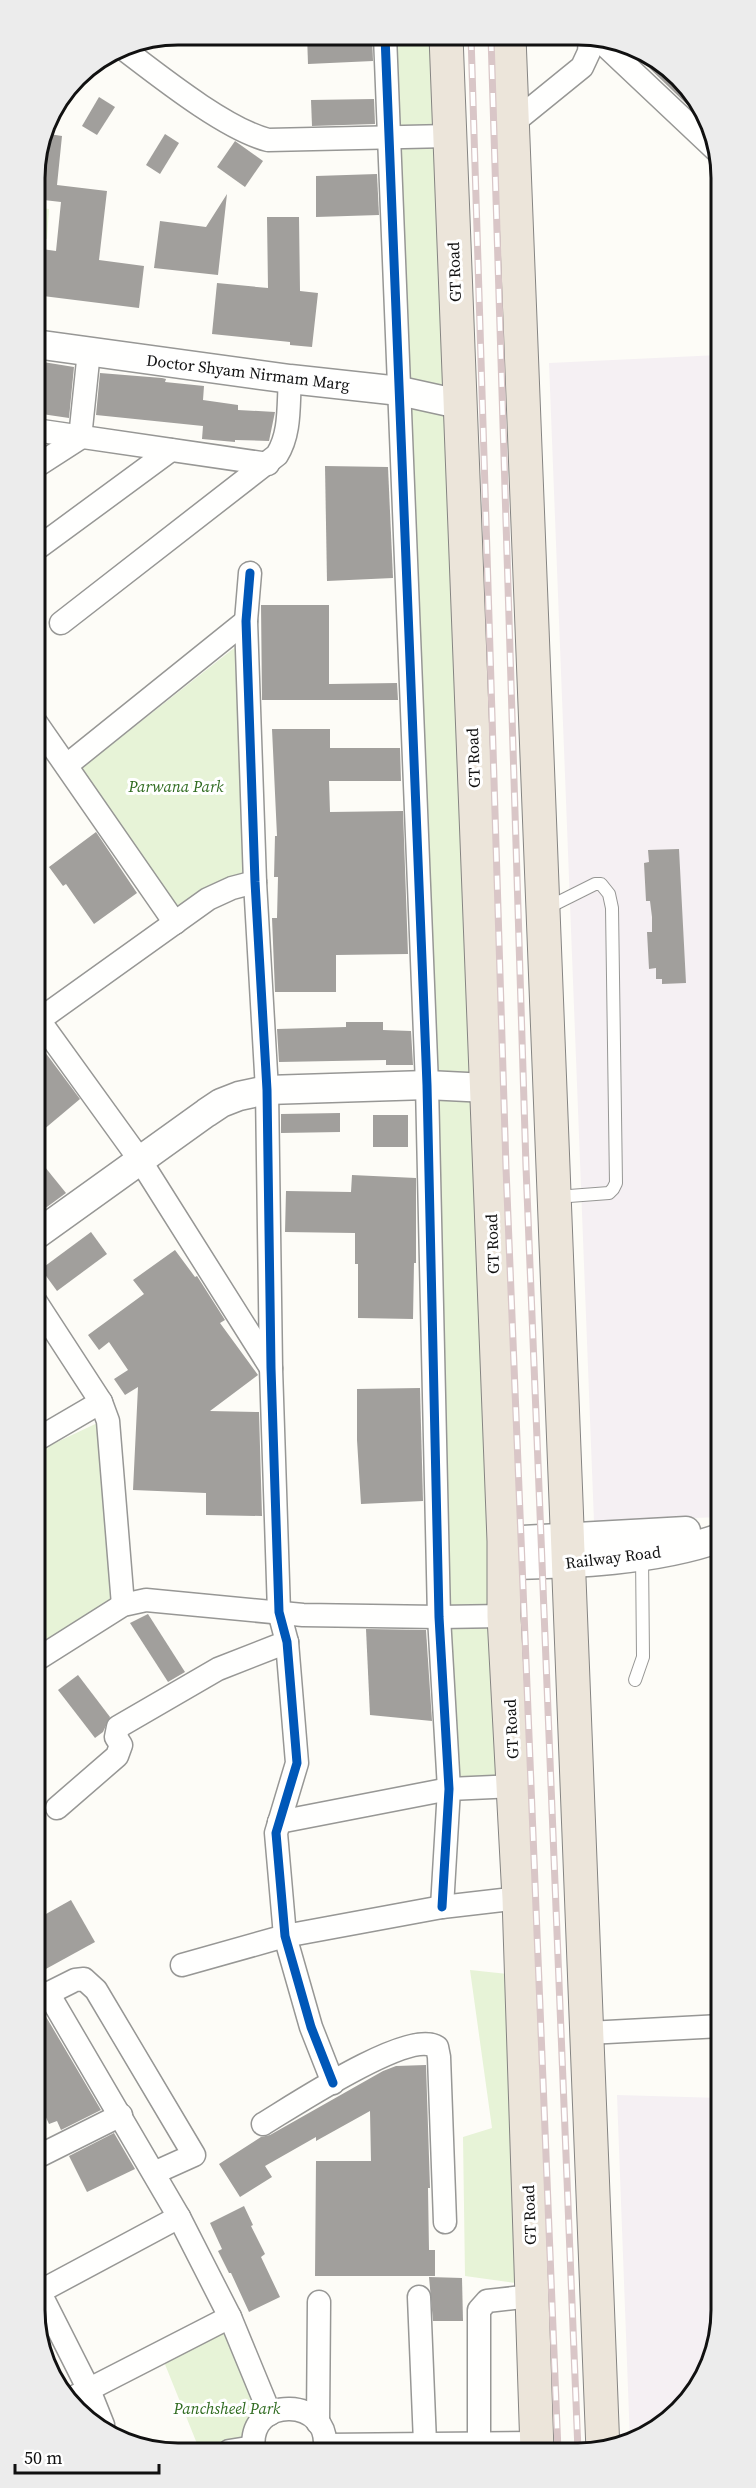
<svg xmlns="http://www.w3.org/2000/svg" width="756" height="2488" font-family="'Source Serif 4',serif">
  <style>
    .industrial { fill: #f5f0f3 }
    .green { fill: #e7f3d7 }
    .building { fill: #a19f9c }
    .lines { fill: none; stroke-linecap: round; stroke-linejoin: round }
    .service-casing { stroke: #979795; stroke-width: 14 }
    .minor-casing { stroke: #979795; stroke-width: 25 }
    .tertiary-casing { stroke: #979795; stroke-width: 31 }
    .trunk-casing { stroke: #858482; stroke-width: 35 }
    .service { stroke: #fffffe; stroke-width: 12 }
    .minor { stroke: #fffffe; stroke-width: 22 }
    .tertiary { stroke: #fffffe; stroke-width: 28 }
    .trunk { stroke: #ece5da; stroke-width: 33 }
    .rail-casing { stroke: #d9c6c7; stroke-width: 7 }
    .rail { stroke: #fff; stroke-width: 4.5; stroke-dasharray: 14; stroke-linecap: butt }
    .cycleway-casing { stroke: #fff; stroke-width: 13 }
    .cycleway { stroke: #0057b8; stroke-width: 9 }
    .labels { text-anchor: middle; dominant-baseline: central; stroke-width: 6; stroke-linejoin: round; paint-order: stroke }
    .street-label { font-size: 16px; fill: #111; stroke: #fff }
    .park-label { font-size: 16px; font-style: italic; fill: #2f6b1f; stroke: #fff }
    .rim { fill: none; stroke: #111; stroke-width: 3 }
  </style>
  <rect width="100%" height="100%" fill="#fdfcf7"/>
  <g class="industrial">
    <path d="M719 355 720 1517 594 1522 549 363Z"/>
    <path d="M617 2095 721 2098V2319L710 2365 686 2405 649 2434 630 2442Z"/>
  </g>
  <g class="green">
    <path d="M386 36H445L514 1780 450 1788Z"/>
    <path d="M35 207 49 209 47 239 35 238Z"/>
    <path d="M243 641 250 878 176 906 77 772Z"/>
    <path d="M110 1417 113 1598 36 1651V1452Z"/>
    <path d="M470 1970 518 1975 530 2285 465 2276 463 2137 492 2128Z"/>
    <path d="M229 2320 271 2405 239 2451H200L162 2357Z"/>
  </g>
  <g class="building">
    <path d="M307 35 372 36 373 61 308 64Z"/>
    <path d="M644 58 680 77 701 118 642 61Z"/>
    <path d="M99 97 115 107 97 135 82 126Z"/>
    <path d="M374 99 375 124 312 126 311 100Z"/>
    <path d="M43 133 62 136 57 185 107 191 99 260 144 266 139 308 35 295V248L56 251 61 202 35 199V169Z"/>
    <path d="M165 134 179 143 160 174 146 165Z"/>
    <path d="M235 141 263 161 245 187 217 167Z"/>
    <path d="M377 174 379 215 316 217V176Z"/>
    <path d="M227 194 218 275 154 268 160 221 206 227Z"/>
    <path d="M267 217H299L300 291 318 293 312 347 290 345V342L212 334 217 283 268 288Z"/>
    <path d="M43 362 74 367 69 418 35 413Z"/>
    <path d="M100 373 162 378 166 379 165 382 204 386 203 400 238 405V410L275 412 269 441 235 440V442L202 439 203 426 96 415Z"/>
    <path d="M325 466 388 467 393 578 327 581Z"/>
    <path d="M261 605H329V684L397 683 398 700H262Z"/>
    <path d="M272 729H330V748H400L401 781H329L330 812 403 811 408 954 336 955V992H275L272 918H277L278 877H274L275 836H277Z"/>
    <path d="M96 832 137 893 94 924 66 884 63 886 49 867Z"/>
    <path d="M679 849 686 983 662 984V979H656V968L649 969 647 932H652V917L650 901H646L644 863 649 862 648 850Z"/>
    <path d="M346 1022H383V1030L411 1031 413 1065H386V1060L279 1062 277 1029 346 1027Z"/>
    <path d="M36 1040 80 1099 36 1136Z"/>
    <path d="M340 1113V1132L281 1133V1114Z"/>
    <rect x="373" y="1115" width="35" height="32"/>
    <path d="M36 1156 66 1193 36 1215Z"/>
    <path d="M352 1175 416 1178V1263H414L413 1319 358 1318V1264H355V1233L285 1232 286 1191 351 1192Z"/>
    <path d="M91 1232 107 1254 57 1291 41 1269Z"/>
    <path d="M175 1250 195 1277 197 1276 225 1320 220 1323 258 1375 210 1411 259 1412 262 1516 206 1515V1493L133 1490 138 1387 125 1395 114 1379 128 1370 109 1342 99 1350 88 1335 144 1294 133 1280Z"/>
    <path d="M420 1388 423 1501 361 1504 357 1440V1389Z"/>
    <path d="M148 1614 185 1672 168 1682 130 1623Z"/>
    <path d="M366 1629 426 1630 432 1721 370 1715Z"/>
    <path d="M78 1675 110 1717 103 1732 95 1738 58 1690Z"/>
    <path d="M71 1900 95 1942 44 1970 37 1958V1919Z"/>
    <path d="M45 2015 101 2110 61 2130 57 2121 49 2124 37 2098V2019Z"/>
    <path d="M426 2065 430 2188H428L429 2250H435V2276H315L316 2161H371L370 2111 316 2141V2137L265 2166 272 2177 240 2197 219 2164 261 2137 270 2135 383 2071 396 2066Z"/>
    <path d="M114 2133 135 2169 87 2192 69 2156Z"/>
    <path d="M244 2206 253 2225 251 2226 265 2254 261 2257 280 2297 249 2312 231 2273H229L218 2251 222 2249 210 2223Z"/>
    <path d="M429 2277 462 2278 463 2321H433Z"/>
  </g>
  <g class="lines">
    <defs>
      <g id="service">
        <path d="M545 909 595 884H601L609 894 612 908 616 1183 613 1189 609 1193 556 1197"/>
        <path d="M635 1680 643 1657 642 1555"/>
      </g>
      <g id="minor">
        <path d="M385 36 427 1085 439 1617 449 1789 442 1907"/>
        <path d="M596 37 719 153"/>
        <path d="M121 47C158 75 225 129 268 140L449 136"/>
        <path d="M513 123 582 67 589 52 590 37"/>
        <path d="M35 430 268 464"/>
        <path d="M35 467 80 438 89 351"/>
        <path d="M35 550 171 450"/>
        <path d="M250 573 246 621 255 882 267 1090 271 1368 279 1612 287 1642 297 1763 276 1833 285 1936 311 2027 333 2083"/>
        <path d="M61 623 277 455C291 433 288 404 290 379"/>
        <path d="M35 721 175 923"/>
        <path d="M67 765 246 621"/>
        <path d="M36 1016 140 1160 271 1368"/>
        <path d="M39 1020 208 899 232 888 255 882"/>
        <path d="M36 1302 101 1402 108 1421 123 1605"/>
        <path d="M36 1440 101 1402"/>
        <path d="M36 1660 123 1605 146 1600 303 1615 439 1617 504 1616"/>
        <path d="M57 1808 117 1756 121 1745 116 1737 118 1727 218 1669 287 1642"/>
        <path d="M279 1822 449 1789 514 1786"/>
        <path d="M182 1965 285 1936 442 1907 519 1898"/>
        <path d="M48 1993 179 2217 230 2317 270 2414"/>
        <path d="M37 1999 75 1980 84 1979 96 1990 194 2155 154 2173"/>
        <path d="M588 2033 721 2026"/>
        <path d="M263 2124C293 2106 408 2029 437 2047L439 2057 445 2222"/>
        <path d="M37 2157 121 2115"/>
        <path d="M37 2287 89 2390 103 2425"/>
        <path d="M39 2292 179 2217"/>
        <path d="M419 2297 425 2443"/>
        <path d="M70 2399 230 2317"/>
        <path d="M318 2423 319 2302"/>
        <path d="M479 2443V2310L487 2301 532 2296"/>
        <path d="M325 2445 537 2443"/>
        <path d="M229 2451 254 2447"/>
        <path d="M254 2451C245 2393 335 2397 324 2451"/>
      </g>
      <g id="tertiary">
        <path d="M35 344 290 379 400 391 459 404"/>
        <path d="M36 1235 206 1113 221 1103 239 1096 267 1090 427 1085 487 1088"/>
        <path d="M504 1541 686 1531"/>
        <path d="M504 1565C573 1564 655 1561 720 1538"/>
      </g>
      <g id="trunk">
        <path d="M446 36 504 1541V1616L519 1898 537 2451"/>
        <path d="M509 37 603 2451"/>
      </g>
    </defs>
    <use href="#service" class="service-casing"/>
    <use href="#minor" class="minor-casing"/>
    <use href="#tertiary" class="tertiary-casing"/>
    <use href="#trunk" class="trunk-casing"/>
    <use href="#service" class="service"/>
    <use href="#minor" class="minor"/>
    <use href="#tertiary" class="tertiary"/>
    <use href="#trunk" class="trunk"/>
    <defs>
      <g id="rail">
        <path d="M471 36 506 1168 558 2451"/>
        <path d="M491 37 526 1167 578 2451"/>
      </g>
    </defs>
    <use href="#rail" class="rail-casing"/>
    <use href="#rail" class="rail"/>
    <defs>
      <g id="cycleway">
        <path d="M385 36 427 1085 439 1617 449 1789 442 1907"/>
        <path d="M250 573 246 621 255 882 267 1090 271 1368 279 1612 287 1642 297 1763 276 1833 285 1936 311 2027 333 2083"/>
      </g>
    </defs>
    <use href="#cycleway" class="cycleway-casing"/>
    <use href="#cycleway" class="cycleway"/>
  </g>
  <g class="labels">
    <g class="street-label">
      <text transform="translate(454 272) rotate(-92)">GT Road</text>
      <text transform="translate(248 372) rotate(7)">Doctor Shyam Nirmam Marg</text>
      <text transform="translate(473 758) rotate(-92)">GT Road</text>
      <text transform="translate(492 1244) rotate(-92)">GT Road</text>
      <text transform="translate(613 1557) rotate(-7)">Railway Road</text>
      <text transform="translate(511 1729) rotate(-93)">GT Road</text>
      <text transform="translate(529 2215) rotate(-92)">GT Road</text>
    </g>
    <g class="park-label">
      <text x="176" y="786">Parwana Park</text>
      <text x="227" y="2408">Panchsheel Park</text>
    </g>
  </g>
  <path d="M0 0H756V2488H0ZM178 45H578A133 133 0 0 1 711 178V2310A133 133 0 0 1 578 2443H178A133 133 0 0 1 45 2310V178A133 133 0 0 1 178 45Z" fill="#ececec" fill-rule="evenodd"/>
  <path class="rim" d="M178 45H578A133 133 0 0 1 711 178V2310A133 133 0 0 1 578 2443H178A133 133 0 0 1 45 2310V178A133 133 0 0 1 178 45Z"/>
  <path d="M15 2464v9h144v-9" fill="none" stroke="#111111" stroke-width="3"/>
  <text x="24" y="2464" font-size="18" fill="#111111" stroke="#ffffff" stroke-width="4.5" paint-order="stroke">50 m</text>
</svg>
